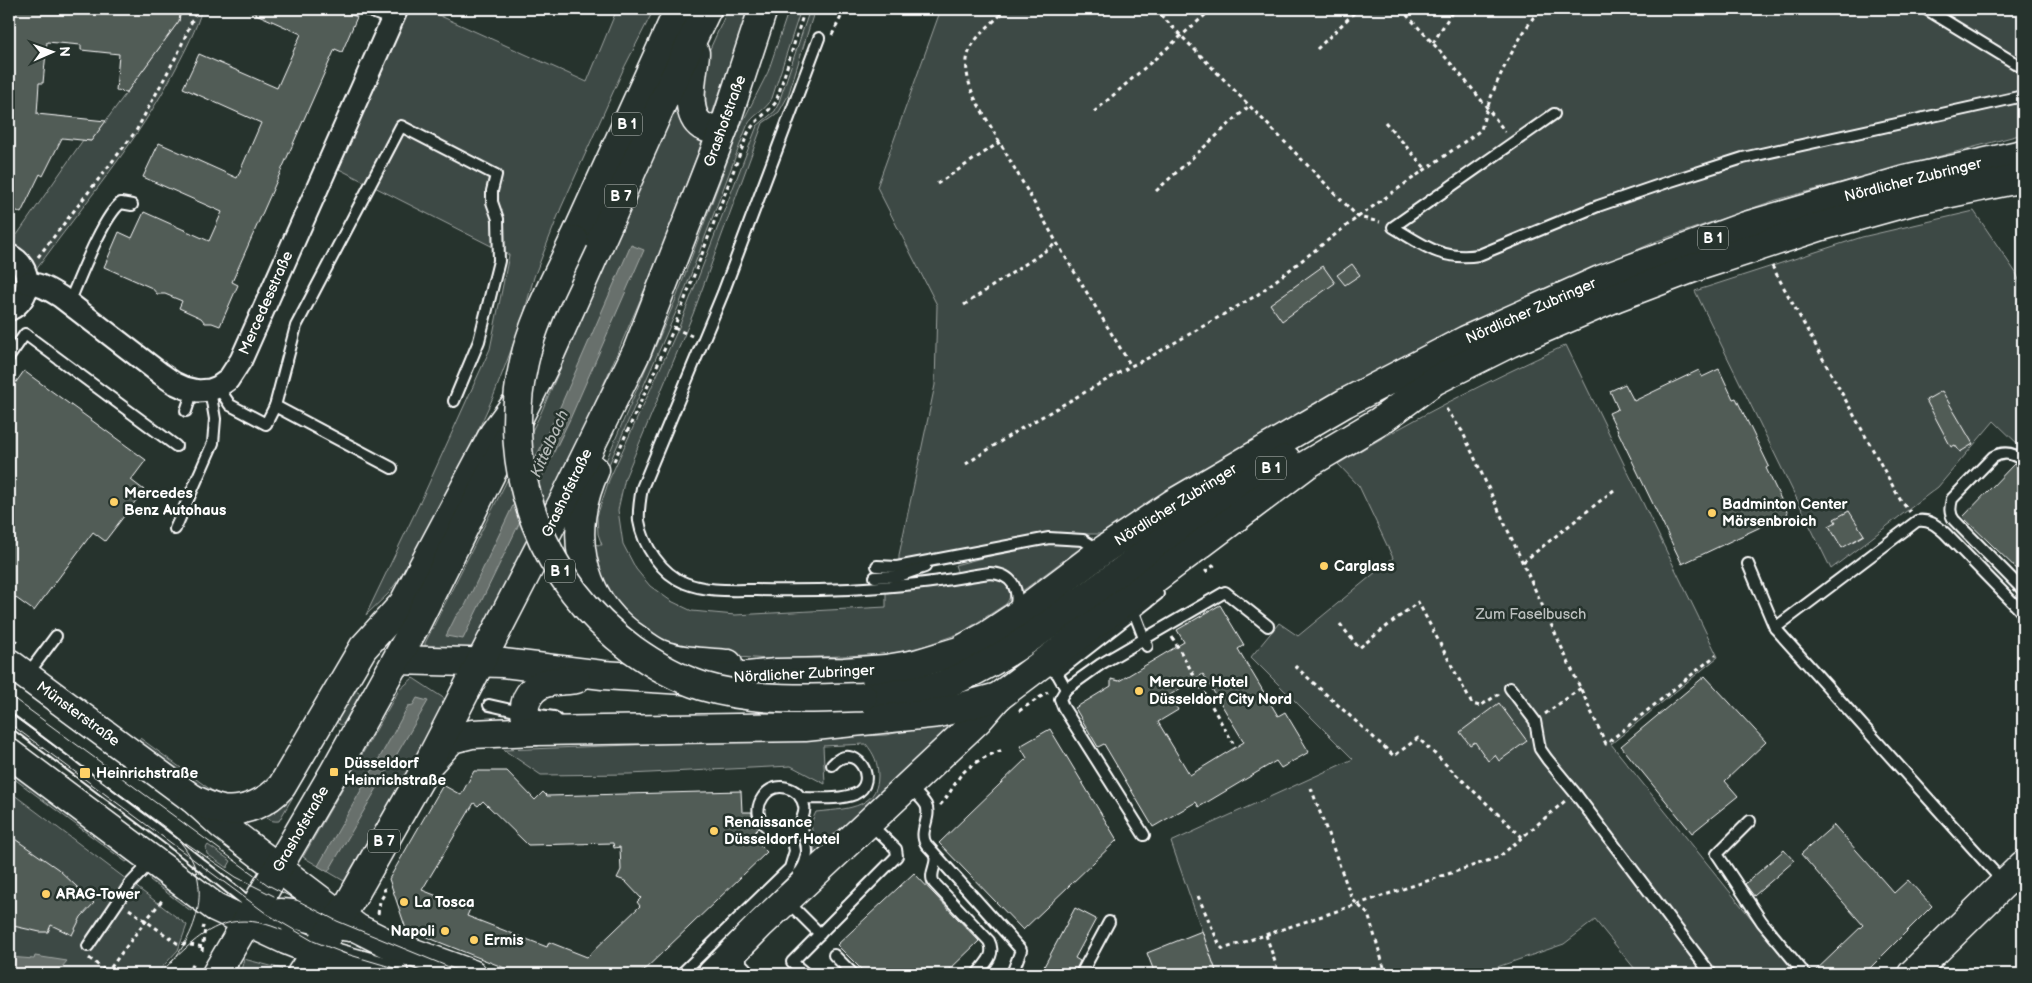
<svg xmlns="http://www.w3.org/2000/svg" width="2032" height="983" font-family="'Balsamiq Sans',sans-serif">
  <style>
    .green { fill: #3e4944; stroke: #9ea4a2 }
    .water { fill: #67706c; stroke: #a4a9a7 }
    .building { fill: #515c57; stroke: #fff; fill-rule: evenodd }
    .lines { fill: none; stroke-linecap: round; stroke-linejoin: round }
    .lane-casing { stroke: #fff; stroke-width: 14 }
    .street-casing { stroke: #fff; stroke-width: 25 }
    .secondary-casing { stroke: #fff; stroke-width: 31 }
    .primary-casing { stroke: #fff; stroke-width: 31 }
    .path { stroke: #fff; stroke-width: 3; stroke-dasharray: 4 4; stroke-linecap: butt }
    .lane { stroke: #26332d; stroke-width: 10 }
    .street { stroke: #26332d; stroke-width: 21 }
    .secondary { stroke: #26332d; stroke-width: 28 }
    .primary { stroke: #26332d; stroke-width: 28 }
    .tram { stroke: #fff; stroke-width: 1 }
    .primary-bridge-casing { stroke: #fff; stroke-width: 31; stroke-linecap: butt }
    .primary-bridge { stroke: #26332d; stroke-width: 28 }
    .poi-dot { fill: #ffd166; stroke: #26332d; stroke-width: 2 }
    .labels { text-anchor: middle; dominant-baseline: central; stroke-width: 5; stroke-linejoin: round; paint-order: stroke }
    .shield { fill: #26332d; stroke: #bec2c0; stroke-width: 1 }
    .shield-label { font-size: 14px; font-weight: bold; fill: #fff }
    .street-label { font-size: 15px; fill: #fff; stroke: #26332d }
    .poi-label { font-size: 15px; font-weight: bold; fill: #fff; stroke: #26332d; text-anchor: start }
    .park-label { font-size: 15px; fill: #bbbfbe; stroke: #26332d }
    .water-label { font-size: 16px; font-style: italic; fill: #b3b8b6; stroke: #26332d }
  </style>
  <rect width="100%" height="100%" fill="#26332d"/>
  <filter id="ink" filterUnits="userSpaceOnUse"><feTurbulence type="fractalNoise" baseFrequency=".02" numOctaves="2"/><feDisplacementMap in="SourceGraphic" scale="10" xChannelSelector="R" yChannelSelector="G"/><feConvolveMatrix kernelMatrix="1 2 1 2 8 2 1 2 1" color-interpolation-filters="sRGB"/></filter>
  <g filter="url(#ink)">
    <g class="green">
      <path d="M181 9H202C196 30 186 49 176 68 138 142 84 203 36 270L10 245 83 140 91 141 179 21Z"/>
      <path d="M405 9H425L587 82 617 9H654L623 70 561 208 534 277 521 324 494 395 465 459 408 566 389 593 366 615 424 494 490 349 509 255 339 169Z"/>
      <path d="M728 9H749L711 117 700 110 701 69Z"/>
      <path d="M789 9H801L772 98C767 110 753 114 747 126L680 303 600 485 596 484 675 301 741 125 768 72Z"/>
      <path d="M810 9H815L788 96 779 112 763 123 693 314 625 478 618 510 623 544 636 569 650 586 671 601 692 611 735 615 886 607V593L992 577C1003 582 1017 590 1006 604L961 633 924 646 891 654 769 659 707 655 643 634 603 593 587 544 602 545 598 534 597 516 609 480 679 327 757 126 775 111 779 102Z"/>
      <path d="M941 9H2023V134L1776 200 1657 241 1521 302 1308 413 1100 534H1055L899 562V555L935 385 937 305 877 187Z"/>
      <path d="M676 104H679L703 138 698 153 654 268 606 379 522 564 475 652 425 647V643L540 415Z"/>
      <path d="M1974 211 2016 273 2023 289V449L1994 421 1938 487 1831 569 1695 291 1862 237Z"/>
      <path d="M9 265C19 275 20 287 9 296Z"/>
      <path d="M1566 345 1718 657 1611 744 1796 974H1639L1595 920 1564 944 1477 974H1217L1171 842 1353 759 1251 657 1279 623 1298 636 1393 558 1359 486 1338 464C1412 419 1488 381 1566 345Z"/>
      <path d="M1052 543 1083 546 1021 592C1007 560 986 569 958 574L955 565 1035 544Z"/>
      <path d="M413 678 448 701 344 881 303 857 399 690Z"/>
      <path d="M358 691 360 694 344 723 341 725 336 722 279 821C270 822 266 818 259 812L352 693Z"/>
      <path d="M964 717 820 860 815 852 811 823 816 812C842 809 878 810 878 776 878 762 874 754 866 744L823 746 825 784 791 766 629 774 541 775 504 750 886 735 939 724Z"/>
      <path d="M140 738 211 790 222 795 239 797 212 796 137 742Z"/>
      <path d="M9 769 130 859 126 862 9 775Z"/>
      <path d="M9 791 187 925 178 950 156 974H9Z"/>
      <path d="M208 845 231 861 227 868 207 854 206 848Z"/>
      <path d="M151 875 193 905 191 911 150 880Z"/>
      <path d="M244 959 282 969 278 974H240Z"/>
    </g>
    <g class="water">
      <path d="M631 245 644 250 570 419 463 639 446 636 456 616 465 606 560 407Z"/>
      <path d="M417 698 428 701 328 872 318 866 393 734 408 706 413 705Z"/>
      <path d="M35 956 67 961 56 974H9V957L34 959Z"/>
    </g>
    <g class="building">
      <path d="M11 9H181L179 21 127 92 116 91 119 54 81 50V45L47 42 43 83H39L37 114 106 121 91 141 62 138 43 176 40 174 21 213 9 207V52Z"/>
      <path d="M245 9H338L357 17 342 52 335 49 232 282 238 285 220 326 212 323H205L201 318 179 308 182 301 165 294H157L152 288 104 267 119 232 132 238 144 212 209 241 222 212 143 177 159 143 237 178 261 123 183 88 199 54 277 88 301 34Z"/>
      <path d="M1352 264 1360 275 1345 285 1337 275Z"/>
      <path d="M1323 266 1335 283 1282 321 1270 304Z"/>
      <path d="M1719 369 1733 399 1736 398 1769 466 1766 468 1788 514 1682 564 1609 413 1618 409 1610 391 1625 384 1634 401 1699 370 1702 377Z"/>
      <path d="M24 371 146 460 131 480 144 490 105 541 93 532 34 611 9 593V392Z"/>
      <path d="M1942 391 1973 444 1960 452 1955 445 1951 447 1926 400Z"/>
      <path d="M2014 464 2023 472V575L1963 517Z"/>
      <path d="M1849 511 1864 535 1842 548 1829 526 1836 522 1834 519Z"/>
      <path d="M1220 605 1244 645 1238 649 1278 716 1285 712 1309 752 1281 768 1276 761 1199 807 1196 802 1153 827 1104 744 1098 747 1075 708 1111 686V679L1119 681 1184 642 1177 630ZM1203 674 1244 742 1190 775 1158 722 1178 710 1170 695Z"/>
      <path d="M1705 676 1766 742 1725 781 1738 796 1692 833 1621 746Z"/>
      <path d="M1499 703 1527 741 1499 761 1495 755 1488 761 1475 742 1470 745 1460 732Z"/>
      <path d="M1050 729 1117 840 1023 930 939 843 1027 758 1020 746Z"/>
      <path d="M474 771H507L535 800 543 792 547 796 741 791 742 812H752V817L759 828 751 836 767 852 640 974H520L406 929 389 879 443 785 461 795ZM483 801 528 845 613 843 614 848 620 847 621 870 617 878 625 881 641 898 637 902 640 906 587 957 549 942 547 947 467 916 470 909 422 890 474 803 478 806Z"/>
      <path d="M1834 825 1894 893 1908 880 1932 906 1864 974H1812L1863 925 1801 854Z"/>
      <path d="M9 835 58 869 94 903 81 917 72 935 51 925 48 932H40L9 925Z"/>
      <path d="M1784 850 1794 861 1754 896 1745 884Z"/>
      <path d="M914 873 979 941 945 974H866L837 945Z"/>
      <path d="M1075 908 1096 919 1075 958 1080 961 1074 974H1040Z"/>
      <path d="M1202 931 1217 974H1155L1147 953Z"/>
      <path d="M1092 967 1106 974H1089Z"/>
    </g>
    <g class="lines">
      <defs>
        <g id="lane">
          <path d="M365 9 392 20"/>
          <path d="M1926 9 2023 68"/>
          <path d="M819 38 723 293 642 488C640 499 638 510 639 521 643 546 662 574 685 583 707 592 733 590 756 590 806 591 855 590 904 585 933 583 961 577 990 573 1013 574 1020 589 1015 611"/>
          <path d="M1554 114 1393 227C1423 245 1442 261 1479 255L1598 206 1668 182 1743 158 2023 96"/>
          <path d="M69 303C79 280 103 216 121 203L132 205"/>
          <path d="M9 357 25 334 176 446"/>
          <path d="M218 387 230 405 266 424 275 406 392 468"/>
          <path d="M275 406 296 326 401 126 496 175 492 191V202L498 219 499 261 479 341 454 401"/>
          <path d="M186 411 193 390"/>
          <path d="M2023 461C2014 453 2004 451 1993 457L1952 499C1950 507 1949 513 1954 520L2023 590"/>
          <path d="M175 529 213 443 215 419 210 390"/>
          <path d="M1748 564 1775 628 2004 883"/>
          <path d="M877 566 897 567 1049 538 1083 540 1099 550"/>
          <path d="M875 577 899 576 925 567"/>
          <path d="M1134 612 1147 646"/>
          <path d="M1775 628 1917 521C1929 519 1936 525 1945 533L2023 613"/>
          <path d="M1042 666 1057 673 1158 594"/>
          <path d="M1057 673 1066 689 1101 664 1225 592 1268 626"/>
          <path d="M27 675 56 636"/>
          <path d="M1510 688 1535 721 1540 749 1547 759 1575 793 1711 974"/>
          <path d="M1066 689 1060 699 1063 707 1144 835"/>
          <path d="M489 705 524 713 554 717 563 726"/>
          <path d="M9 719 171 841 254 907"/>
          <path d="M909 787C915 793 922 798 926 805 932 818 918 831 926 844L1021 950 1012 974"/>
          <path d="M801 798C818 798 840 800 855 794 881 782 855 739 832 765"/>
          <path d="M1750 821 1717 854 1762 922 1805 974"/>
          <path d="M935 855C938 865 928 874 934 883L989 941C996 955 986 963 977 974"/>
          <path d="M798 874C807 865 809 851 805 839 804 834 801 828 801 824 801 818 806 813 804 806 800 786 774 780 763 797 746 821 780 846 801 823"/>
          <path d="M787 901 820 934"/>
          <path d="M88 946 130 884 152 861"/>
          <path d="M733 955 751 974"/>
          <path d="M834 955 853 974"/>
          <path d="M681 974 790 868 795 851 791 831"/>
          <path d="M806 974 792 962 897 856 896 849 869 823"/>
          <path d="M1081 974 1109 922"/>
        </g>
        <g id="street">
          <path d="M9 255C33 266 33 299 9 310"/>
          <path d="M28 283C40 284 50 290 61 297L161 374 174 383 185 388 198 391 210 390 218 387 228 380 241 360 397 9"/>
        </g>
        <g id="secondary">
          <path d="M9 663 193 799 223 826 357 928 389 944 472 974"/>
          <path d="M9 753 215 907 286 940 316 952 394 974"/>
          <path d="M193 799C202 803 212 808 222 810 244 813 268 802 282 786L363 648 403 604 494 433 522 395"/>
          <path d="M247 921C258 917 269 913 281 913 303 913 327 925 350 927"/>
          <path d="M712 974 761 924 978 720 998 697"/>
          <path d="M1912 974 2023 865"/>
        </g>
        <g id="primary">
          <path d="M695 53C694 72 682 113 702 126 710 130 718 129 725 125"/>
          <path d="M574 240 679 9"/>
          <path d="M595 470C568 529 577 594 631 635 640 641 650 650 660 654 681 662 706 662 728 664"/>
          <path d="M397 660 503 663 603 675 700 681 776 673 844 672 886 669 916 664 959 651 988 635 1012 619 1102 551 1172 504 1345 403 1466 340 1600 280 1746 226 1905 180 2023 154"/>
          <path d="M863 697C891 694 919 693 945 684 998 664 1042 629 1087 597 1152 549 1217 500 1286 459"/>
          <path d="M536 731C520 718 521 696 540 685 550 680 566 681 576 679"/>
          <path d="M427 766 452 739 472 734 536 731 805 727 939 713 998 697 1306 465 1380 421 1434 381 1510 343 1617 297 1696 267 1822 226 1912 201 2023 178"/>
          <path d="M216 974 334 772 414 628 547 361 664 99 707 9"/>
          <path d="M301 974 351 900 427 766 565 498 637 351 725 125 763 9"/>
        </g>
      </defs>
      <use href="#lane" class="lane-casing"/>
      <use href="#street" class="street-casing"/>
      <use href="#secondary" class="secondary-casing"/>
      <use href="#primary" class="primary-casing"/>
      <g class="path">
        <path d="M1007 9C975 39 955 50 974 97L1057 243 1131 366 1150 357 1257 295 1358 217 1481 130C1491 87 1514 45 1539 9"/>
        <path d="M1155 9 1358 217 1380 222"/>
        <path d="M1401 9C1438 48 1474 88 1505 132"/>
        <path d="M1618 12 1621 9"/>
        <path d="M832 35 845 9"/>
        <path d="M1433 43 1454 9"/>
        <path d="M1317 49 1358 9"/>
        <path d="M1094 112 1212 9"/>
        <path d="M1385 122 1426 169"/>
        <path d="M937 184 1000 142"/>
        <path d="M1156 191 1249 106"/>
        <path d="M38 257 136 131 178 53 197 9"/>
        <path d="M1772 266 1901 501 1910 512"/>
        <path d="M964 305 1057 243"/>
        <path d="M674 328 692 336"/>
        <path d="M1446 409 1462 431 1470 448 1606 744 1716 655"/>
        <path d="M614 461 674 328 747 135C755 119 766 115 776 102L805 9"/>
        <path d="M966 464 1015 432 1131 366"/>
        <path d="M1523 562 1614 490"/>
        <path d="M1205 572 1217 563"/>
        <path d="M1340 624 1359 648 1418 602 1472 704 1480 706 1499 694"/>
        <path d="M9 635 18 642"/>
        <path d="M1172 637 1233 743"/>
        <path d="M1295 666 1394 756 1418 738 1522 837"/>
        <path d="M1019 711 1048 692"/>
        <path d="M1545 714 1581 688"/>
        <path d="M1311 788 1352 899 1368 914 1386 974"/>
        <path d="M940 805C949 796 953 786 960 776 970 764 989 754 1003 750"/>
        <path d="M1198 896 1220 946 1223 949 1499 857 1565 801"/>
        <path d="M129 909 177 943 204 947"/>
        <path d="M378 914 380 901 385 893 384 887"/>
        <path d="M1266 935 1279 974"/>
        <path d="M202 951 205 928 202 927"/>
        <path d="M89 958 107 972"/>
        <path d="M173 973 178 968 185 974"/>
        <path d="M106 974 146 920 164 898"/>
        <path d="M187 974 195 962"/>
      </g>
      <use href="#lane" class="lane"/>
      <use href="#street" class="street"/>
      <use href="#secondary" class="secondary"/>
      <use href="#primary" class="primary"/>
      <g class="tram">
        <path d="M9 695 268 885 337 921 466 974"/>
        <path d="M9 713 166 828C212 865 207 920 171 963"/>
        <path d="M9 723 267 914 313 941 346 954"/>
        <path d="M186 843 236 877 274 896"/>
        <path d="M340 952 414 974"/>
        <path d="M159 974C198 936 224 905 282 930"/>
      </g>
      <defs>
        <path id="primary-bridge" d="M574 240C556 279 533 320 524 362 499 471 543 583 632 649 653 664 677 678 702 686 755 702 809 699 863 697"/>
      </defs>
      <use href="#primary-bridge" class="primary-bridge-casing"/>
      <use href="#primary-bridge" class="primary-bridge"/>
    </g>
  </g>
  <g class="poi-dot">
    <circle cx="114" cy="502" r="5"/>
    <circle cx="1712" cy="513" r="5"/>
    <circle cx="1324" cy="566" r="5"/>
    <circle cx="1139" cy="691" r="5"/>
    <rect x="329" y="767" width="10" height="10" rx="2.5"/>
    <rect x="79" y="767" width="12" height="12" rx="2.5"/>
    <circle cx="714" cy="831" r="5"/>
    <circle cx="46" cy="894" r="5"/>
    <circle cx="404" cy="902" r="5"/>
    <circle cx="445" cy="931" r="5"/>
    <circle cx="474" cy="940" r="5"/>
  </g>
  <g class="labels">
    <g class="shield">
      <rect x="612" y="112.5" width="30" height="23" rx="4"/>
      <rect x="605" y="184.5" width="32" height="23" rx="4"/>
      <rect x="1698" y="226.5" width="30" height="23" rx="4"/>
      <rect x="1256" y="456.5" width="30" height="23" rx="4"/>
      <rect x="545" y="559.5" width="30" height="23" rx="4"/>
      <rect x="368" y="829.5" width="32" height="23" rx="4"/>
    </g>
    <g class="shield-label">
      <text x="627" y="124">B 1</text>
      <text x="621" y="196">B 7</text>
      <text x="1713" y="238">B 1</text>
      <text x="1271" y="468">B 1</text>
      <text x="560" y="571">B 1</text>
      <text x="384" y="841">B 7</text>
    </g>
    <g class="street-label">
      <text transform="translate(725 121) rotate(-70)">Grashofstraße</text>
      <text transform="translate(1913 180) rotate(-14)">Nördlicher Zubringer</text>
      <text transform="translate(266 303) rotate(-66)">Mercedesstraße</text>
      <text transform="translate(1531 311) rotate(-24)">Nördlicher Zubringer</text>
      <text transform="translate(567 493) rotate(-64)">Grashofstraße</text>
      <text transform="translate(1176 505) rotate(-32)">Nördlicher Zubringer</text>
      <text transform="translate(804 674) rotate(-3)">Nördlicher Zubringer</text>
      <text transform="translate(78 714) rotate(36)">Münsterstraße</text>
      <text transform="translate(301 829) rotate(-60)">Grashofstraße</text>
    </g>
    <g class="poi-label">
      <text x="124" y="493">Mercedes<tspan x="124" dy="17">Benz Autohaus</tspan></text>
      <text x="1722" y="504">Badminton Center<tspan x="1722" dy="17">Mörsenbroich</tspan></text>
      <text x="1334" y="566">Carglass</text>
      <text x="1149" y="682">Mercure Hotel<tspan x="1149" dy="17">Düsseldorf City Nord</tspan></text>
      <text x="344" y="763">Düsseldorf<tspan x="344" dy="17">Heinrichstraße</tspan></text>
      <text x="96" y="773">Heinrichstraße</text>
      <text x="724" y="822">Renaissance<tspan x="724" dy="17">Düsseldorf Hotel</tspan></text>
      <text x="56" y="894">ARAG-Tower</text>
      <text x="414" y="902">La Tosca</text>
      <text x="435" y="931" text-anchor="end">Napoli</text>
      <text x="484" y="940">Ermis</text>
    </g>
    <g class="park-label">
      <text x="1531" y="614">Zum Faselbusch</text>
    </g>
    <g class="water-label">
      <text transform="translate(550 444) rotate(-66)">Kittelbach</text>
    </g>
  </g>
  <rect width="2032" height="983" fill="none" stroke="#26332d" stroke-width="30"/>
  <rect x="15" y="15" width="2002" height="953" fill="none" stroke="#fff" stroke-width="2" filter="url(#ink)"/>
  <g transform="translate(52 52) rotate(88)" stroke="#26332d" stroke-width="4" paint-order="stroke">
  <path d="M0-4L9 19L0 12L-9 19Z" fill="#ffffff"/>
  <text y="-8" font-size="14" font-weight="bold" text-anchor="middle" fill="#ffffff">N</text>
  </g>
</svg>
